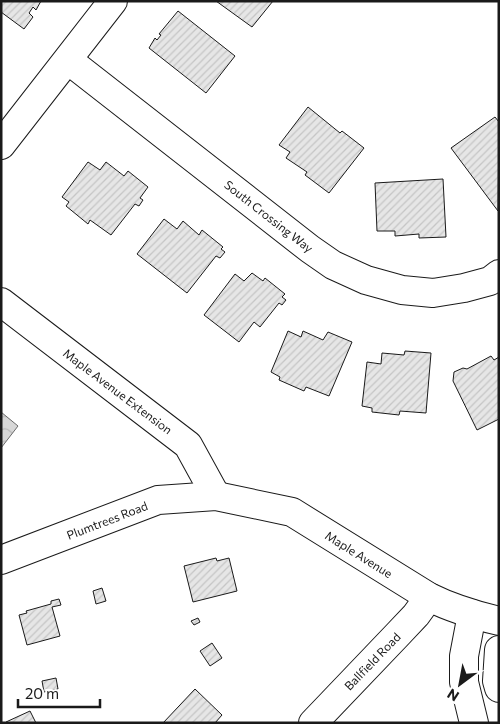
<svg xmlns="http://www.w3.org/2000/svg" width="500" height="724" font-family="Commissioner,sans-serif">
  <style>
    .water { fill: url(#water-waves); stroke: #6a6a6a }
    .building { fill: url(#building-hatch); stroke: #1a1a1a }
    .lines { fill: none; stroke-linecap: round; stroke-linejoin: round }
    .minor-casing { stroke: #1a1a1a; stroke-width: 30 }
    .major-casing { stroke: #1a1a1a; stroke-width: 30 }
    .minor { stroke: #fff; stroke-width: 28 }
    .major { stroke: #fff; stroke-width: 28 }
    .labels { text-anchor: middle; dominant-baseline: central; stroke-width: 4; stroke-linejoin: round; paint-order: stroke }
    .street-label { font-size: 12px; fill: #1a1a1a; stroke: #fff }
  </style>
  <defs>
    <pattern id="water-waves" width="16" height="10" patternUnits="userSpaceOnUse" patternTransform="scale(1.25)"><rect width="16" height="10" fill="#d7d7d7"/><path d="M0 5q4-4 8 0t8 0" fill="none" stroke="#b8b8b8"/></pattern>
    <pattern id="building-hatch" width="6" height="6" patternUnits="userSpaceOnUse" patternTransform="scale(1.25)"><rect width="6" height="6" fill="#e6e6e6"/><path d="M-1 1l2-2M0 6l6-6M5 7l2-2" fill="none" stroke="#c5c5c5"/></pattern>
  </defs>
  <rect width="100%" height="100%" fill="#fff"/>
  <path class="water" d="M1 412 18 426 1 448Z"/>
  <g class="building">
    <path d="M1 1H41L36 10 33 7 29 13 33 17 24 29 1 12Z"/>
    <path d="M216 1H273L252 27Z"/>
    <path d="M178 11 235 56 206 93 149 48 155 38 157 40 161 35 159 34Z"/>
    <path d="M308 107 340 133 342 131 364 148 329 193 305 175 307 172 286 158 290 152 279 145Z"/>
    <path d="M495 117 499 122 498 211 451 148Z"/>
    <path d="M88 162 100 170 106 162 124 176 128 171 148 187 140 198 143 200 139 206 135 204 111 235 90 220 88 224 66 206 69 202 62 197Z"/>
    <path d="M443 179 446 237 419 238V234L395 236V231H377L375 183Z"/>
    <path d="M164 219 177 229 183 221 199 235 202 230 223 247 221 249 225 252 220 258 216 256 187 293 137 254Z"/>
    <path d="M252 273 263 281 265 278 285 294 282 297 286 300 282 305 279 303 260 327 254 322 239 342 204 315 235 274 244 281Z"/>
    <path d="M288 331 301 337 303 331 323 340 328 332 352 342 329 396 306 387 304 391 279 380 280 377 271 372Z"/>
    <path d="M405 351 431 353 426 413 400 411 399 415 372 412V408L362 406 367 362 381 364 382 353 404 355Z"/>
    <path d="M491 356 494 360 499 357V419L477 430 453 381 454 372 463 368 467 369Z"/>
    <path d="M216 558 217 561 229 558 237 591 193 602 184 566Z"/>
    <path d="M102 588 106 601 96 604 93 591Z"/>
    <path d="M59 599 61 605 52 607 60 636 27 645 19 615 27 613 26 611 51 604V601Z"/>
    <path d="M198 618 200 622 194 625 191 621Z"/>
    <path d="M212 643 222 658 210 666 200 651Z"/>
    <path d="M56 678 58 689 44 692 42 681Z"/>
    <path d="M195 689 222 715 215 723H163Z"/>
    <path d="M30 711 36 723H6V722Z"/>
  </g>
  <g class="lines">
    <defs>
      <g id="minor">
        <path d="M68 60 310 249 333 265 366 280 402 290 433 293 464 288 490 281 499 274"/>
        <path d="M1 145 113 1"/>
        <path d="M1 302 188 445 216 496"/>
        <path d="M472 614 464 656V682L474 723"/>
        <path d="M499 650 497 681 499 688"/>
        <path d="M313 723 399 633 416 615 429 597"/>
      </g>
      <path id="major" d="M1 560 158 500 216 496 292 512 429 597C451 608 474 615 499 621"/>
    </defs>
    <use href="#minor" class="minor-casing"/>
    <use href="#major" class="major-casing"/>
    <use href="#minor" class="minor"/>
    <use href="#major" class="major"/>
  </g>
  <g class="labels">
    <g class="street-label">
      <text transform="translate(269 216) rotate(38)">South Crossing Way</text>
      <text transform="translate(118 391) rotate(37)">Maple Avenue Extension</text>
      <text transform="translate(107 520) rotate(-21)">Plumtrees Road</text>
      <text transform="translate(359 554) rotate(32)">Maple Avenue</text>
      <text transform="translate(372 661) rotate(-46)">Ballfield Road</text>
    </g>
  </g>
  <rect width="500" height="724" fill="none" stroke="#1a1a1a" stroke-width="5"/>
  <g transform="translate(460 684) rotate(212)" stroke="#ffffff" stroke-width="4" paint-order="stroke">
  <path d="M0-4L9 19L0 12L-9 19Z" fill="#1a1a1a"/>
  <text y="-8" font-size="14" font-weight="bold" text-anchor="middle" fill="#1a1a1a">N</text>
  </g>
  <path d="M18 699v8h82v-8" fill="none" stroke="#1a1a1a" stroke-width="2.5"/>
  <text x="25" y="699" font-size="15" fill="#1a1a1a" stroke="#ffffff" stroke-width="4" paint-order="stroke">20 m</text>
</svg>
